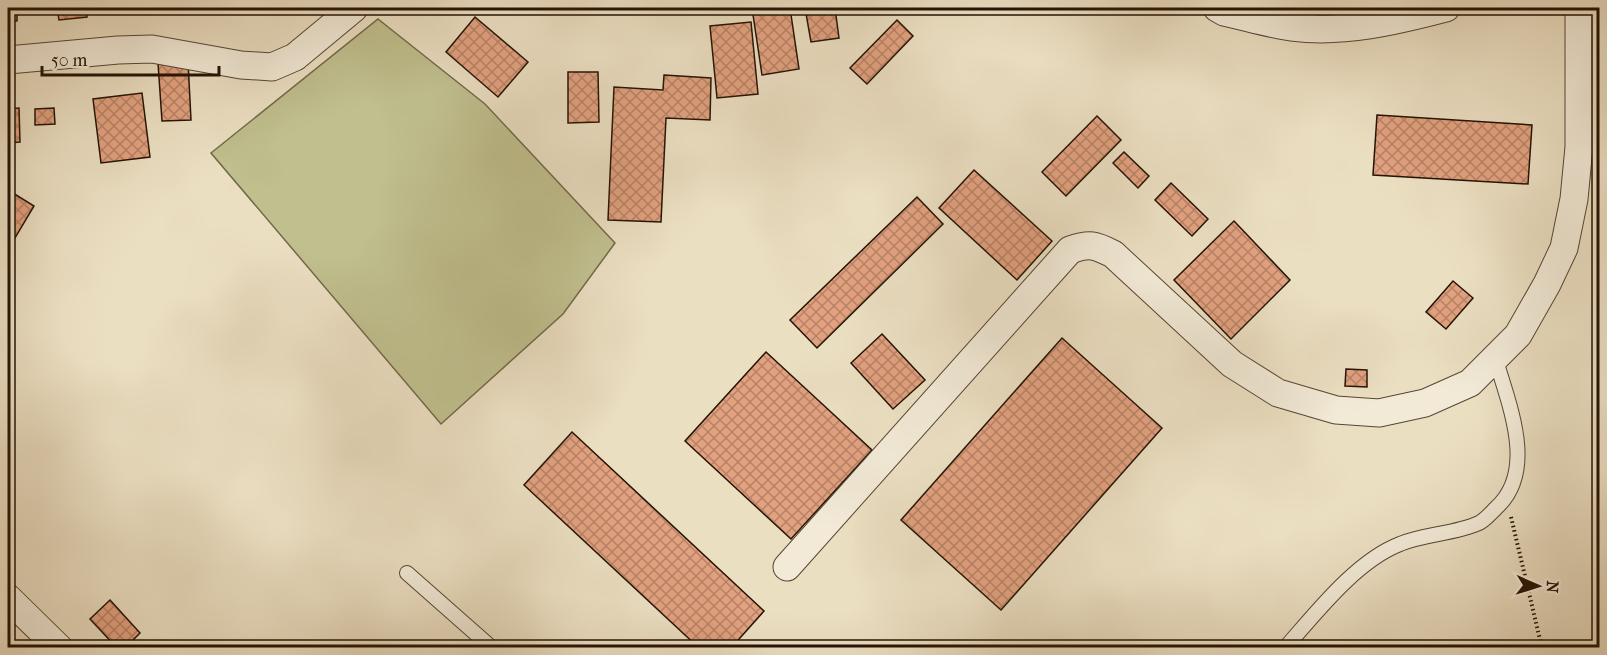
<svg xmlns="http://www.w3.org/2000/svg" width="1607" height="655" font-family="'IM FELL French Canon',serif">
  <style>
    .pitch { fill: #c0bf8e; stroke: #72694a; stroke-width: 1.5 }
    .building { fill: url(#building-cross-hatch); stroke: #241305; stroke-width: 1.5 }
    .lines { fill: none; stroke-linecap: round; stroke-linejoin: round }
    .lane-casing { stroke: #564634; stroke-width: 16 }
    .street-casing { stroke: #564634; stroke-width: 29 }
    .path { stroke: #241305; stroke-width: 4; stroke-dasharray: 1.5 3; stroke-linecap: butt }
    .lane { stroke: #f2ead7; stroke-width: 14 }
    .street { stroke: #f2ead7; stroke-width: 27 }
  </style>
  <defs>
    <pattern id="building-cross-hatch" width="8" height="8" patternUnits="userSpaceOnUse" patternTransform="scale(1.5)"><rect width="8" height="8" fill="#e2a17f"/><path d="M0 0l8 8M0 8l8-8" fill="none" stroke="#b78266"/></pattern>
  </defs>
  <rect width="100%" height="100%" fill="#ebdfc2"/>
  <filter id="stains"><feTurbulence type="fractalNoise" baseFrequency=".00333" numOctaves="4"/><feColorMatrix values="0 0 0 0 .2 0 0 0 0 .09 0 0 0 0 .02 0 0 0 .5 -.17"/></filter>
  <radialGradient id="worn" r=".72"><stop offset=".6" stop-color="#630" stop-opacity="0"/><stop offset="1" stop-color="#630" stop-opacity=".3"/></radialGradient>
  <path class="pitch" d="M378 19 485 104 615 243 563 314 441 424 211 153Z"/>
  <g class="building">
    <path d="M8 8H17V21L8 20Z"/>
    <path d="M57 8H86L87 17 59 20Z"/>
    <path d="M752 8H790L799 69 762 75Z"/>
    <path d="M805 8H835L839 38 811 42Z"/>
    <path d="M475 17 528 62 498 97 446 52Z"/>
    <path d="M897 20 913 36 867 84 850 68Z"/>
    <path d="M751 22 758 94 717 98 710 26Z"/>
    <path d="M188 61 191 120 162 121 158 63Z"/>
    <path d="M568 72H598L599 122 568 123Z"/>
    <path d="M664 75 711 78 710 120 666 118 661 222 608 220 614 87 663 90Z"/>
    <path d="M142 93 150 157 101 163 93 99Z"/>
    <path d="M19 108 20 142 8 143V109Z"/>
    <path d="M54 108 55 124 35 125V109Z"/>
    <path d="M1377 115 1532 125 1528 184 1373 175Z"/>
    <path d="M1097 116 1121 140 1066 196 1042 172Z"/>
    <path d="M1124 152 1149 176 1138 188 1113 163Z"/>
    <path d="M974 170 1052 241 1017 280 939 208Z"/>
    <path d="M1171 183 1208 219 1192 236 1155 200Z"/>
    <path d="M8 190 34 206 12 243 8 240Z"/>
    <path d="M917 197 943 224 817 348 790 320Z"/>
    <path d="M1234 221 1290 280 1231 339 1174 280Z"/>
    <path d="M1453 281 1473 298 1446 329 1426 312Z"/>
    <path d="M882 334 925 380 893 409 851 363Z"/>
    <path d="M1062 338 1162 428 1001 610 901 520Z"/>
    <path d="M766 352 872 450 791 539 685 441Z"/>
    <path d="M1346 369 1367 370V387L1345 386Z"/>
    <path d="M572 432 764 611 731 648H699L524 485Z"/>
    <path d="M110 600 140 633 125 648H117L90 619Z"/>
  </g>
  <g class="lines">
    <defs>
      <g id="lane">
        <path d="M407 573 492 648"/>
        <path d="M1285 648C1316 613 1356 561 1400 544 1423 534 1455 534 1479 523 1485 520 1491 513 1496 508 1538 470 1508 403 1495 357"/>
      </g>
      <g id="street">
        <path d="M1217 8 1224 12C1247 17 1269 24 1292 27 1343 34 1396 21 1446 8"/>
        <path d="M8 60 118 50 152 49 241 65 272 67 295 57 354 8"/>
        <path d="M787 567 1070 250C1090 243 1095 245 1113 254L1232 364 1278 393 1336 410 1379 413 1425 403 1470 383 1518 335 1547 284 1564 248 1574 199 1579 147V8"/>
        <path d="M8 598 59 648"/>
      </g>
    </defs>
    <use href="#lane" class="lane-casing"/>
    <use href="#street" class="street-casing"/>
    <path class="path" d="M1511 517 1542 648"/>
    <use href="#lane" class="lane"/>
    <use href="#street" class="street"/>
  </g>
  <rect width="1607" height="655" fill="none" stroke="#ebdfc2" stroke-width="30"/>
  <rect x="9" y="9" width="1589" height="637" fill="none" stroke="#241305" stroke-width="3"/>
  <rect x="15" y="15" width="1577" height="625" fill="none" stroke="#241305" stroke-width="1.5"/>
  <g transform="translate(1538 586) rotate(93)" stroke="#f2ead7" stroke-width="4.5" paint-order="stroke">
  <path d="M0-4.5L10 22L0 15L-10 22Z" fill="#241305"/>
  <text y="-9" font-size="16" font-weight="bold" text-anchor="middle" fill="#241305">N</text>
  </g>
  <path d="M42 66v9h177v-9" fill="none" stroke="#241305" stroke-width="3"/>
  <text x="51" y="66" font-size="18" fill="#241305" stroke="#f2ead7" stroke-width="4.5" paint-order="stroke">50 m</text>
  <rect width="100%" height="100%" filter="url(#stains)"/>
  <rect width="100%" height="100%" fill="url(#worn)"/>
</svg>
